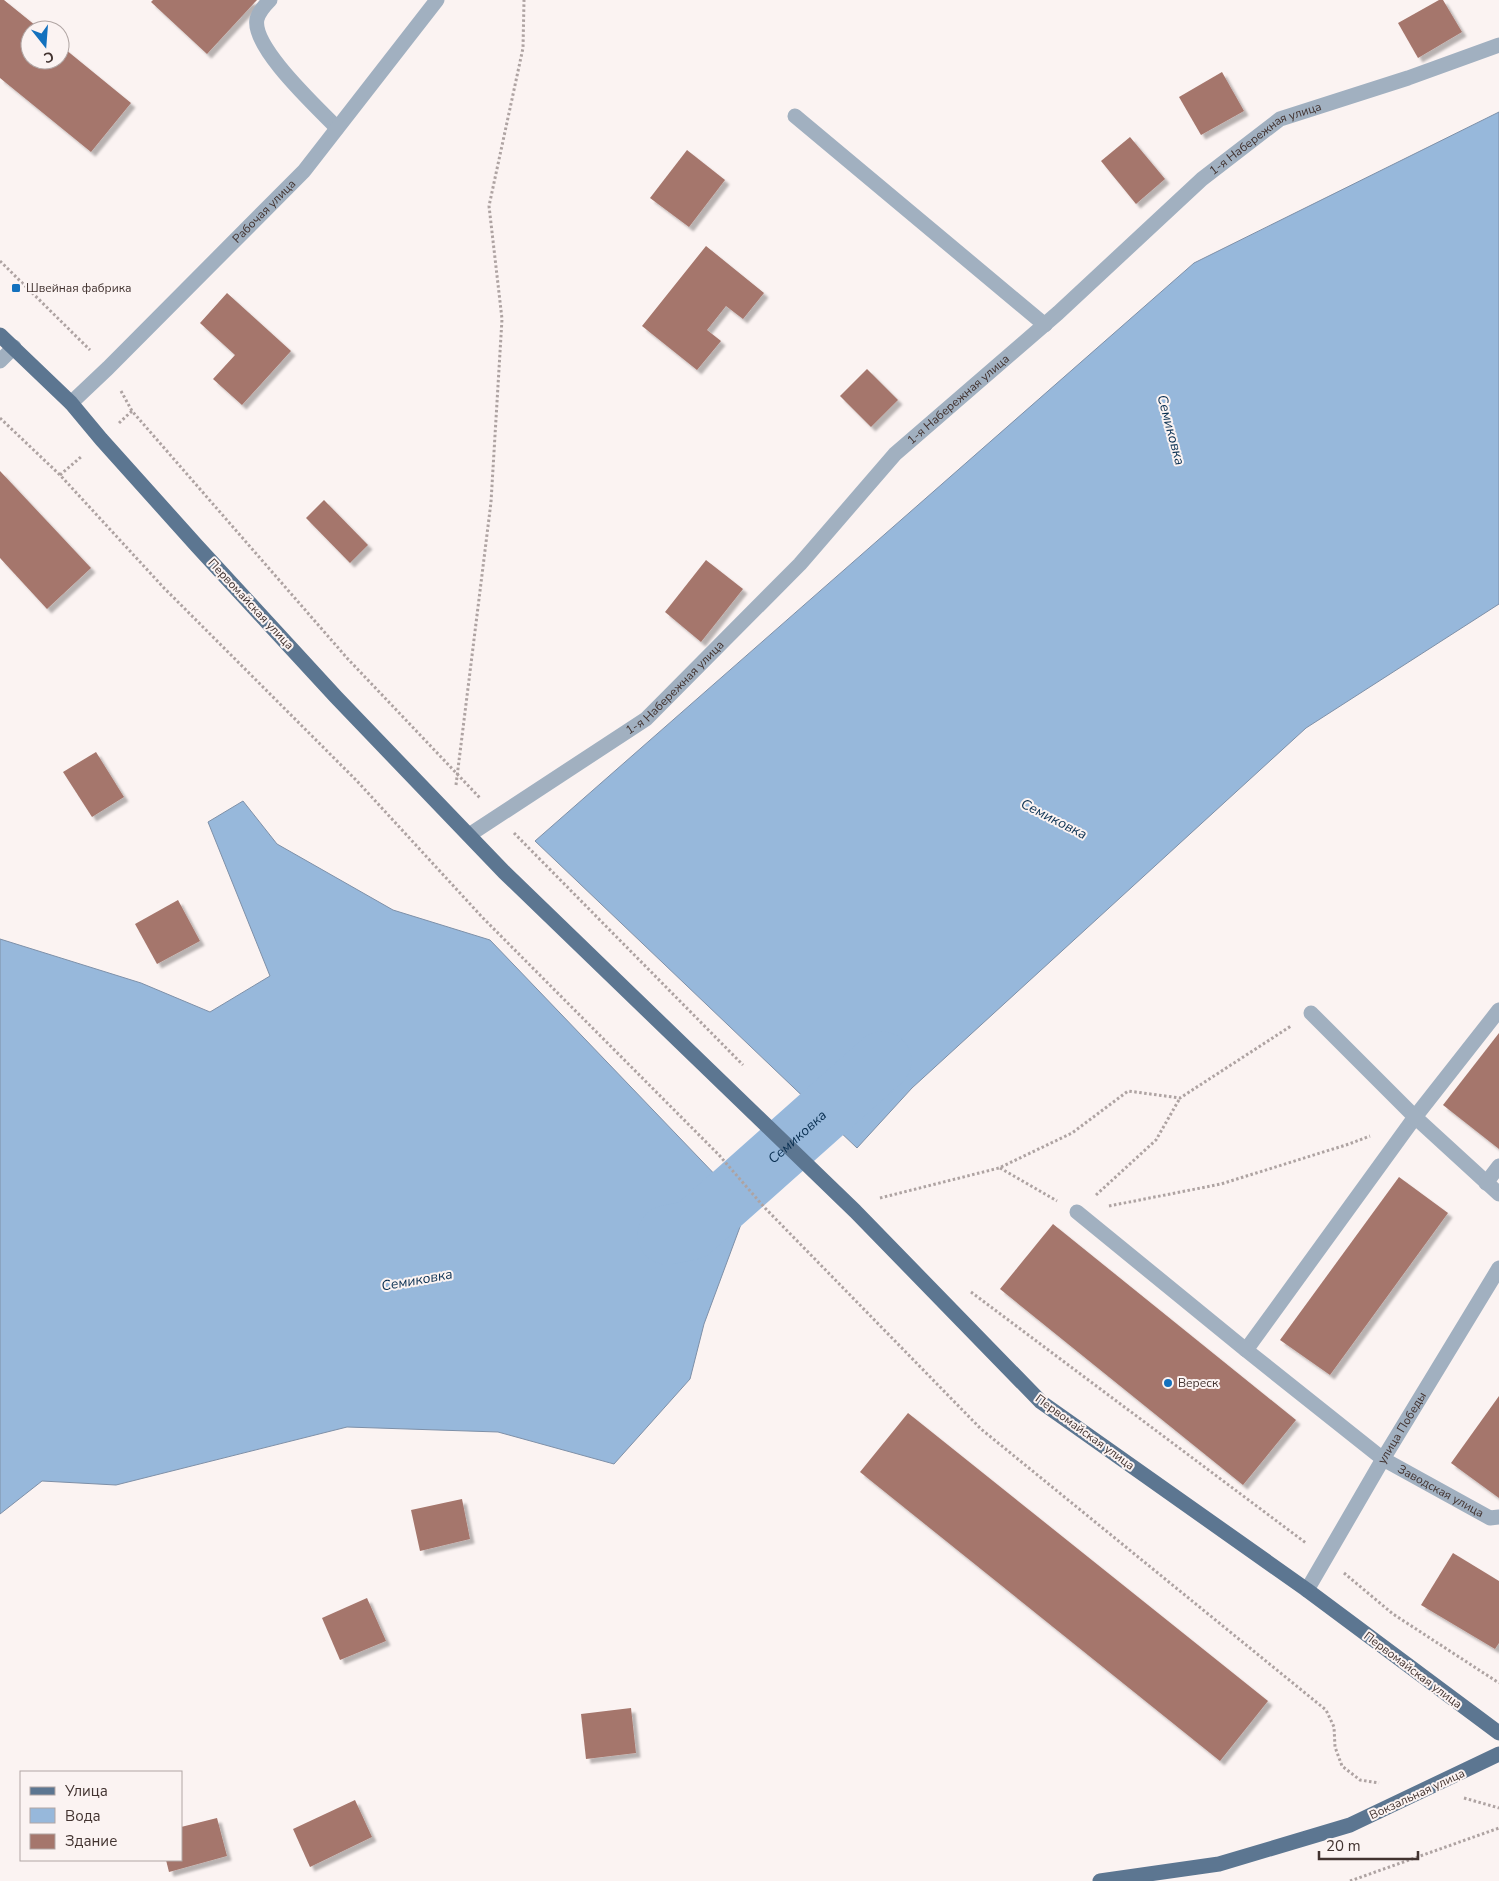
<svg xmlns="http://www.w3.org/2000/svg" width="1499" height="1881" font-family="'Nunito Sans',sans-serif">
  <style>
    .water { fill: #97b8db; stroke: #7e90a8 }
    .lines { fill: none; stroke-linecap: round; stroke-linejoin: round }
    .river { stroke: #97b8db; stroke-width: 59 }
    .building { fill: #a5766c; filter: url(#shadow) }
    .path { stroke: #aea3a2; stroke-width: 3; stroke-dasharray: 2.5 2.5; stroke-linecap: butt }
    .minor { stroke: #a1b0c0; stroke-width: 15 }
    .major { stroke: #5c7691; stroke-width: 15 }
    .poi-dot { fill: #1371be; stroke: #fbf3f2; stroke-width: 2 }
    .labels { text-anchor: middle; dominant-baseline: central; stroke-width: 4; stroke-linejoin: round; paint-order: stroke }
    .street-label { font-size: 12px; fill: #423330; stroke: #fbf3f2 }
    .poi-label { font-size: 12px; fill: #423330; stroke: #fbf3f2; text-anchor: start }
    .water-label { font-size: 14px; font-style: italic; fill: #092f51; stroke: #fbf3f2 }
  </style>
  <defs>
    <filter id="shadow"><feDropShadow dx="4.5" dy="4.5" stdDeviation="1" flood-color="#0004"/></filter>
  </defs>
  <rect width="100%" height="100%" fill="#fbf3f2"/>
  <g class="water">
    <path d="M1499 112V604L1306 728 912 1088 857 1148 535 841 1194 263Z"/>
    <path d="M243 801 277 844 393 910 490 940 747 1208 704 1324 690 1379 614 1464 498 1432 347 1427 116 1485 42 1481 0 1514V939L141 983 210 1012 270 976 208 822Z"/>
  </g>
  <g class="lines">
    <path class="river" id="s1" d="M667 1235 692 1230 882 1061"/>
  </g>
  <g class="building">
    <path d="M0 0H4L41 30H30V60H60V45L131 103 91 152 0 78Z"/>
    <path d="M153 0H257L207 54 151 2Z"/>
    <path d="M1439 0H1443L1462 32 1418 58 1398 23Z"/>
    <path d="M1222 72 1244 111 1201 135 1179 97Z"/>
    <path d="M1130 137 1165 179 1136 204 1101 161Z"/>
    <path d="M687 150 725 180 689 227 650 198Z"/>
    <path d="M706 246 764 293 743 319 726 306 707 330 721 341 697 370 642 326Z"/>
    <path d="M227 293 291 351 242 405 213 379 235 355 200 323Z"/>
    <path d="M867 369 898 400 871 427 840 396Z"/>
    <path d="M0 471 91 568 47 609 0 558Z"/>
    <path d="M324 500 368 545 350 563 306 518Z"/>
    <path d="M706 560 743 589 701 642 665 612Z"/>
    <path d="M96 752 124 797 92 817 63 772Z"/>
    <path d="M178 900 200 941 157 964 135 924Z"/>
    <path d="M1499 1033V1149L1443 1105Z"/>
    <path d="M1399 1177 1448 1213 1330 1375 1280 1340Z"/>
    <path d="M1053 1224 1296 1420 1243 1485 1000 1289Z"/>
    <path d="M1499 1396V1498L1451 1463Z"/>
    <path d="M908 1413 1268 1701 1220 1761 860 1472Z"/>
    <path d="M462 1499 470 1539 420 1551 411 1510Z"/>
    <path d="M1453 1553 1499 1581V1643L1495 1649 1421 1605Z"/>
    <path d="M367 1598 386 1641 340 1660 322 1618Z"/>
    <path d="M631 1708 636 1753 586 1759 581 1714Z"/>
    <path d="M355 1800 372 1837 310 1867 293 1829Z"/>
    <path d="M217 1818 227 1856 169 1872 166 1860H181V1827Z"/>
  </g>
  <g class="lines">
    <g class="path">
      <path d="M0 261 90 350"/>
      <path d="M121 391 132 411 347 658 480 798"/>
      <path d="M0 418 60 475 164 588 357 781 482 917 719 1155 764 1207 981 1429 1326 1710 1334 1727 1335 1747 1342 1766 1360 1780 1379 1783"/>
      <path d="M119 423 132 411"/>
      <path d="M60 475 82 456"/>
      <path d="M456 785 491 502 502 319 489 206 523 48 524 0"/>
      <path d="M514 833 743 1065"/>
      <path d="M1000 1168 1057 1201"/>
      <path d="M1096 1195 1156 1140 1180 1098"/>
      <path d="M880 1198 999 1168 1072 1133 1128 1091 1180 1098 1291 1026"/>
      <path d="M1109 1206 1221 1184 1349 1144 1370 1136"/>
      <path d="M971 1292 1306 1543"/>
      <path d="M1344 1573 1393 1614 1499 1683"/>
      <path d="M1464 1798 1499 1808"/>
      <path d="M1350 1881 1499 1828"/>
    </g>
    <g class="minor">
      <path d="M270 0C265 5 259 12 257 19 251 47 318 108 337 128"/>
      <path d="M795 116 1045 325"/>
      <path d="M0 361 14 347"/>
      <path id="s2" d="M71 403 108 368 304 171 437 0"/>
      <path id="s3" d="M469 835 646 719 800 564 895 454 1058 313 1202 179 1280 119 1408 78 1499 45"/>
      <path id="s4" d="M1499 1010 1415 1117 1246 1350 1383 1459 1490 1518 1499 1517"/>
      <path d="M1311 1013 1415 1117 1499 1194"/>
      <path d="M1486 1183 1499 1166"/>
      <path d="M1077 1212 1246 1350"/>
      <path id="s5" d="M1307 1590 1383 1459 1499 1268"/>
    </g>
    <g class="major">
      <path d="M0 335 71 403 101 439 197 546 336 697 504 872 855 1211 1041 1402 1307 1590 1499 1733"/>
      <path d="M1100 1881 1219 1864 1350 1825 1499 1754"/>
    </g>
  </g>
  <g class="poi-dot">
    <rect x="11" y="283" width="10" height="10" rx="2.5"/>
    <circle cx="1168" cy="1383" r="5"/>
  </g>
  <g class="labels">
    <g class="street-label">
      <text stroke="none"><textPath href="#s3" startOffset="1064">1-я Набережная улица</textPath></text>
      <text stroke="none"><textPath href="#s2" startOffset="272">Рабочая улица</textPath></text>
      <text stroke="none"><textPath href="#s3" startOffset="659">1-я Набережная улица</textPath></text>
      <text transform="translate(251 604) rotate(47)">Первомайская улица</text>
      <text stroke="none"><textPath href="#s3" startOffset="254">1-я Набережная улица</textPath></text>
      <text stroke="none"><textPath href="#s5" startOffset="188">улица Победы</textPath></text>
      <text transform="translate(1085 1432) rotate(36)">Первомайская улица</text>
      <text stroke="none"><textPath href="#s4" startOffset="665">Заводская улица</textPath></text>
      <text transform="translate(1413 1670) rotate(37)">Первомайская улица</text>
      <text transform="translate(1417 1794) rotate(-25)">Вокзальная улица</text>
    </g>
    <g class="poi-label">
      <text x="26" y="288">Швейная фабрика</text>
      <text x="1178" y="1383">Вереск</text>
    </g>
    <g class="water-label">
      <text transform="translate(1171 430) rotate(75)">Семиковка</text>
      <text transform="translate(1054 819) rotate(27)">Семиковка</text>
      <text stroke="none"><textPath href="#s1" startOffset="166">Семиковка</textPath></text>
      <text transform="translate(417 1280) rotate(-10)">Семиковка</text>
    </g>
  </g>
  <rect x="20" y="1771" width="162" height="90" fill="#fbf3f2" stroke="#b1a6a4"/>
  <rect x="30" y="1787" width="25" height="8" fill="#5c7691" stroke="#b1a6a4"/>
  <text x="65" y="1796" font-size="15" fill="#423330">Улица</text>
  <rect x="30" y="1808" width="25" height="15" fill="#97b8db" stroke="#b1a6a4"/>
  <text x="65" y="1821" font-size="15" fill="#423330">Вода</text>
  <rect x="30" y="1834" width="25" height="15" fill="#a5766c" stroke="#b1a6a4"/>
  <text x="65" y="1846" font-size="15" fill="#423330">Здание</text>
  <g transform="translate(45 45) rotate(163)"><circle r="24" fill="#fbf3f2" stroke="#b1a6a4"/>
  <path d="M0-4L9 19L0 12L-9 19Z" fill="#1371be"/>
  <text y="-8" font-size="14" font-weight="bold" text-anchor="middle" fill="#423330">С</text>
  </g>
  <path d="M1319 1851v8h99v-8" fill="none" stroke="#423330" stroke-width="2.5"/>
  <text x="1326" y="1851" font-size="15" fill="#423330" stroke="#fbf3f2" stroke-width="4" paint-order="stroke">20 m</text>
</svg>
